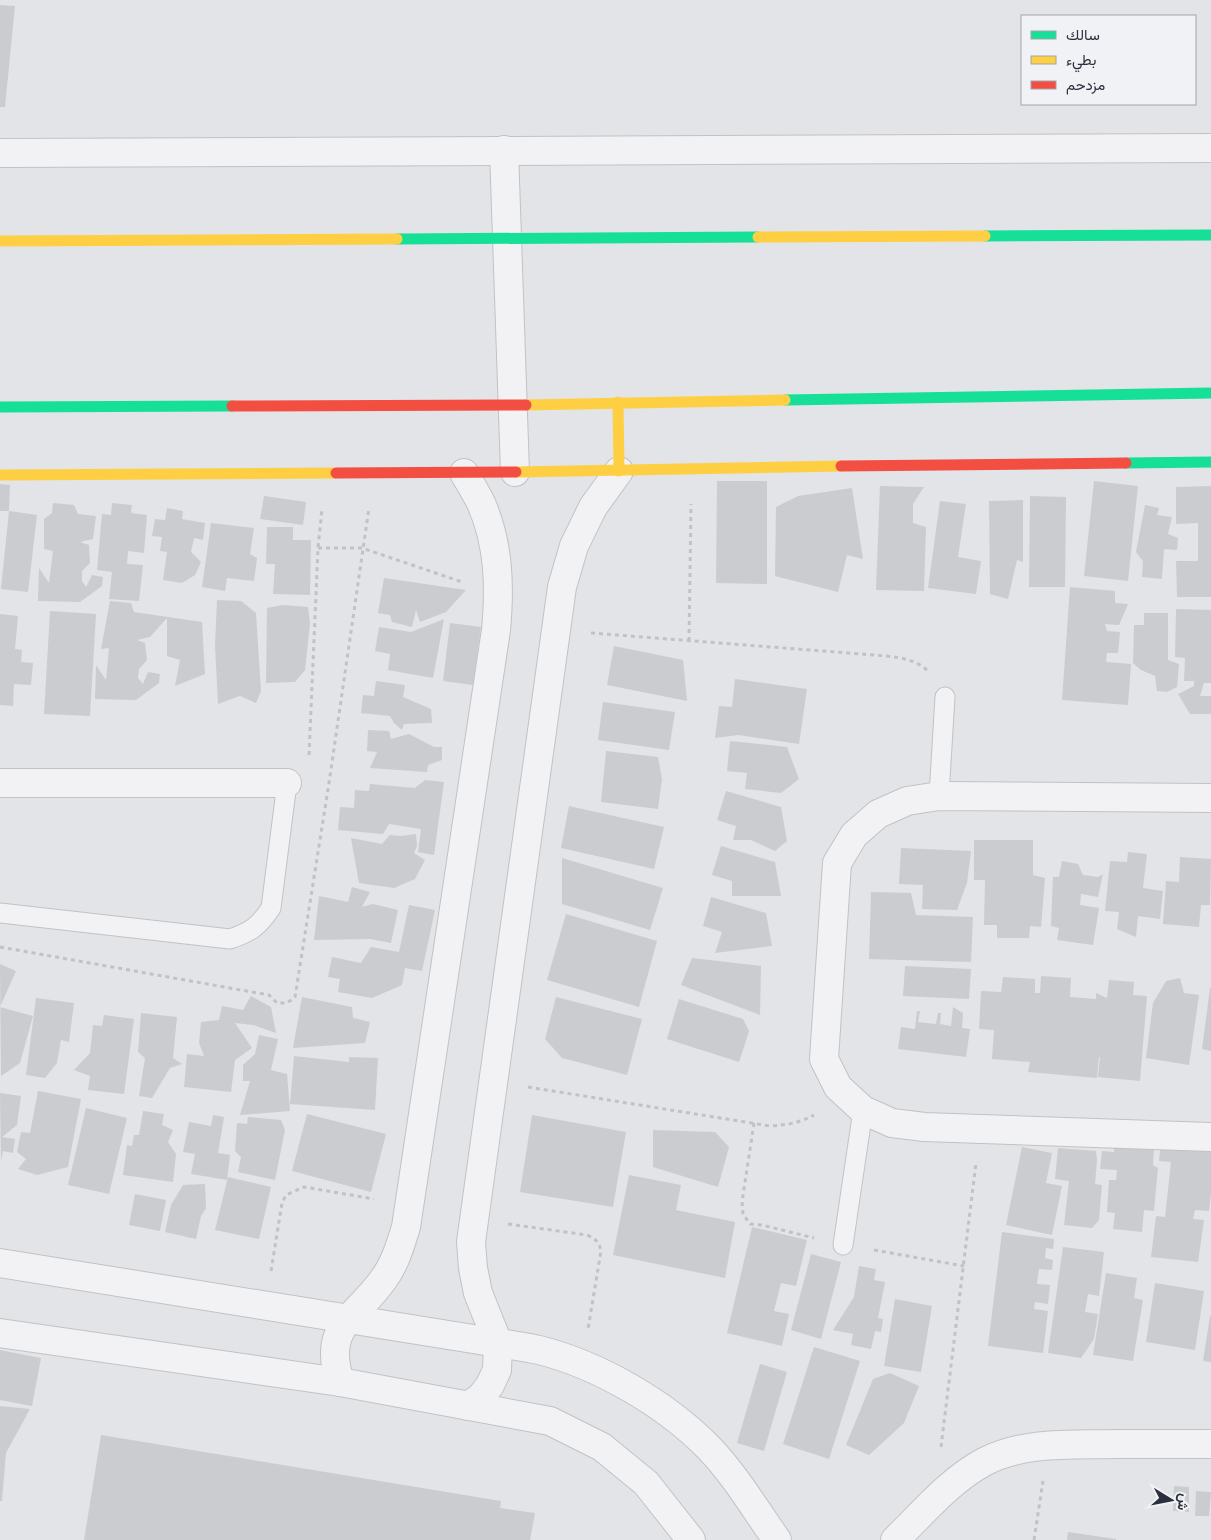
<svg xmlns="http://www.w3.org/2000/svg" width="1211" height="1540" font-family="Barlow,Vazirmatn,sans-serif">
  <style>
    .building { fill: #cbcccf }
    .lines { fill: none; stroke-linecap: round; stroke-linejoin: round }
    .lane-casing { stroke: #c1c2c5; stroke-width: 21 }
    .street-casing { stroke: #c1c2c5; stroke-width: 30 }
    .path { stroke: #c2c2c6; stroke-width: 3; stroke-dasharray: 4 4; stroke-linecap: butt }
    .lane { stroke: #f2f2f4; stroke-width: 19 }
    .street { stroke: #f2f2f4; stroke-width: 28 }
    .fast { stroke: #16e098; stroke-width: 11 }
    .slow { stroke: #ffcf43; stroke-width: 11 }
    .jam { stroke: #f24e42; stroke-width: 11 }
  </style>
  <rect width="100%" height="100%" fill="#e2e4e7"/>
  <g class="building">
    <path d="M0 5 15 6 5 107H0Z"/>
    <path d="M717 481H767V584L716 583Z"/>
    <path d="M1094 481 1138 486 1128 581 1084 576Z"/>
    <path d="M0 484 10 485 9 511 37 515 28 592 1 589 9 511H0Z"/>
    <path d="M880 486 924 487 913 504V523L926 527 924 591 876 590Z"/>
    <path d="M1211 486V597H1177L1176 561H1198V523L1176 524V487Z"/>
    <path d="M852 488 863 559 847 555 838 592 775 576 776 507 798 496Z"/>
    <path d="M264 496 306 502 303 525 260 519Z"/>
    <path d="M1030 496 1066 497 1065 587H1029Z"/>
    <path d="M1023 500V562L1017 560 1008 599 990 594 989 501Z"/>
    <path d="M940 501 966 504 958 557 981 561 976 594 928 588Z"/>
    <path d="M53 503 74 505 78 514 96 516 93 539 80 542 89 545 90 563 82 571V581L86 587 92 575 103 577 102 586 80 602 38 601 39 568 49 583 53 551 44 549V519L52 513Z"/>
    <path d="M112 503 132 505 131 513 147 515 144 553 128 551 127 564 143 565 139 601 109 599 112 572 97 570 102 514 111 515Z"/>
    <path d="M1145 505 1159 508 1157 515 1172 517 1168 534 1178 538 1177 550 1164 549 1162 579 1142 577 1143 561 1136 552Z"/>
    <path d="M167 508 183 511 182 519 205 523 203 540 194 538 191 552 201 562 195 575 182 583 163 580 167 552 160 551 162 537 152 536 155 519 165 520Z"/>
    <path d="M211 523 254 528 250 554 257 558 254 581 227 578 225 591 202 587Z"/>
    <path d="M267 527H293V540H311L310 595 273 594 275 564H266Z"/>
    <path d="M384 578 466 590 446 612 420 622 416 610 412 627 392 622 390 615 378 613Z"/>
    <path d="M1070 587 1115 591V603L1128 604 1119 625 1105 624 1107 631 1120 632 1118 653H1107L1106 662 1131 664 1128 705 1062 700Z"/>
    <path d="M217 600 241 601 256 613 261 691 256 703 240 696 218 704 215 646Z"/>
    <path d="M110 601 131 603 134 612 202 622 205 674 175 686 180 660 167 656V618L150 637 137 640 145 643 147 660 139 669 138 678 143 684 148 672 160 674 159 683 136 700 95 699 96 665 106 680 109 648 101 649Z"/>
    <path d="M282 605 308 607 310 623 305 670 295 682 266 683 267 608Z"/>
    <path d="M1176 609 1211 610V683H1204L1200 696H1211V714H1190L1178 694 1194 686V681H1184L1185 658 1175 657Z"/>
    <path d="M50 611 96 614 90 716 44 714Z"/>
    <path d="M1144 613H1168V660L1179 664 1177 687 1167 692 1157 691 1155 676 1141 670 1133 663 1134 625H1144Z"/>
    <path d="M0 614 18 616 15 649 22 650 21 662 33 663 31 685 14 684 13 706 0 705Z"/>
    <path d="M444 619 433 678 388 670 390 654 375 651 379 627 411 632Z"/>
    <path d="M450 623 481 627 473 685 443 681Z"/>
    <path d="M614 646 683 660 687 701 607 685Z"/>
    <path d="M735 679 807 689 799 744 738 735 715 738 719 706 732 707Z"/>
    <path d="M376 681 405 685 403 697 431 709 432 723 404 724 402 730 394 723 390 716 361 713 363 695 374 696Z"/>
    <path d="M603 702 675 712 669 750 598 740Z"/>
    <path d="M368 730 389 731 391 739 409 734 434 747H442V760L428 765 427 772 370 768 377 752 367 751Z"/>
    <path d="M730 741 787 747 799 779 781 793 745 789 747 773 727 771Z"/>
    <path d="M606 751 658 757 662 779 658 809 601 802Z"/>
    <path d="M425 780 444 782 434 855 418 852 421 829 389 824 383 834 338 830 340 807 354 808 355 790 369 791 370 784 415 788Z"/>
    <path d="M726 791 781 807 787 841 775 851 751 840H733L736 826 717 820Z"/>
    <path d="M569 806 664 827 654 869 561 848Z"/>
    <path d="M416 834 417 846 414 853 425 860 415 879 394 888 359 883 351 838 382 844 390 835 400 836Z"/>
    <path d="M974 840H1033V875L1045 878 1041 927 1030 926 1029 938H997V925H984L985 880H974Z"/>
    <path d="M721 846 775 862 781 896H732V881L712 875Z"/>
    <path d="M901 848 971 851 967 883 957 910 922 909 923 885 899 884Z"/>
    <path d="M1128 852 1147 854 1143 888 1163 891 1160 919 1138 916 1136 937 1117 929 1119 912 1105 911 1110 861 1127 862Z"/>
    <path d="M1180 857 1211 859 1210 905H1201L1199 927 1163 924 1166 881 1179 882Z"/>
    <path d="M562 858 663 888 650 930 562 904Z"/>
    <path d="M1062 861 1078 864 1083 875 1098 877 1103 874 1098 897 1081 894 1080 905 1099 908 1093 945 1057 940 1059 928 1051 926 1053 877H1059Z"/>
    <path d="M352 887 370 892 362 907 373 904 398 910 391 943 370 939 314 940 319 896 348 902Z"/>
    <path d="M871 892 911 893 916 915 973 917 971 962 869 959Z"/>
    <path d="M711 897 766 913 772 946 715 953 722 932 703 926Z"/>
    <path d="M409 905 435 910 422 971 405 968 402 985 372 998 338 992 340 979 328 977 332 957 361 963 371 947 399 952Z"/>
    <path d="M566 914 657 941 639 1007 547 980Z"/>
    <path d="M692 958 761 966 760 1015 681 985Z"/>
    <path d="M0 964 16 971 0 1007 33 1016 20 1063 1 1076Z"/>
    <path d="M905 966 971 969 969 999 903 996Z"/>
    <path d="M1041 976 1071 978 1070 997 1096 999V993L1107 998 1109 980 1134 982 1133 995 1147 996 1140 1081 1098 1077 1100 1057H1099L1097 1078 1028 1072 1030 1062 992 1059 994 1030 979 1029 981 991 1001 992 1003 977 1035 979V993H1040Z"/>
    <path d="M1180 978 1184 993 1199 995 1189 1065 1146 1058 1153 1003 1166 981Z"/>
    <path d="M1210 988H1211V1051L1202 1049Z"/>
    <path d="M251 996 271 1007 276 1033 253 1025 235 1023 252 1048 235 1060 231 1092 184 1087 187 1054 204 1056 199 1043 201 1022 219 1020 222 1006 243 1010Z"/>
    <path d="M302 997 352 1007 353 1018 370 1022 365 1043 293 1048Z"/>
    <path d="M556 997 642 1019 627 1075 562 1058 545 1039Z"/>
    <path d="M36 998 74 1003 69 1042 61 1040 57 1063 45 1078 26 1075Z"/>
    <path d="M679 999 743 1019 749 1031 739 1062 667 1039Z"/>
    <path d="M953 1007 963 1013 962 1028 970 1029 966 1057 898 1049 901 1027 915 1029 917 1011H920L918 1022 936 1024 938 1013H941L940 1024 951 1026Z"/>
    <path d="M141 1013 177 1017 173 1058 182 1064 170 1068 152 1098 139 1096 145 1058 138 1052Z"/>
    <path d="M104 1015 134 1019 124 1094 88 1090 90 1076 74 1070 90 1053 93 1025 102 1026Z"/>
    <path d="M259 1035 278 1039 271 1070 287 1074 290 1111 240 1115 250 1081H243V1065L255 1054Z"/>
    <path d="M294 1056 349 1062V1057L378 1058 375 1110 290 1104Z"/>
    <path d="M38 1091 81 1099 68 1167 37 1175 18 1169 26 1159 17 1152 21 1132 30 1133Z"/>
    <path d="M0 1093 21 1096 17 1125 2 1137 15 1139 13 1153 3 1151 1 1161Z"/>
    <path d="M86 1108 127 1118 109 1194 68 1185Z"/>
    <path d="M143 1111 164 1114 162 1125 173 1130 168 1142 176 1154 173 1182 123 1175 127 1145 132 1146 134 1135H139Z"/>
    <path d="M307 1114 386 1134 371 1192 292 1171Z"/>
    <path d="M213 1115 224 1117 218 1153 230 1155 227 1180 191 1174 195 1154 183 1152 189 1122 211 1126Z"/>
    <path d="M532 1115 626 1132 613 1207 520 1192Z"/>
    <path d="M248 1117 281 1120 285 1130 275 1180 238 1172 241 1157 235 1151 237 1123 247 1124Z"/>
    <path d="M653 1130 715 1132 729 1147 718 1187 653 1167Z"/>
    <path d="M1161 1141 1211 1147V1194L1209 1211 1195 1210 1193 1219 1204 1220 1198 1262 1151 1257 1156 1216 1165 1217 1171 1162 1159 1161Z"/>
    <path d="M1114 1145 1154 1148 1153 1165 1158 1168 1154 1211 1144 1210 1142 1232 1113 1229 1115 1213 1107 1212 1109 1180H1116L1117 1170 1100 1169 1102 1151 1114 1152Z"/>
    <path d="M1022 1147 1052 1153 1046 1183 1062 1186 1052 1235 1006 1225Z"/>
    <path d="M1058 1148 1096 1151 1097 1160 1095 1184 1102 1185 1099 1220 1092 1228 1064 1225 1069 1181 1055 1179Z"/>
    <path d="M629 1175 681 1185 676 1210 735 1222 725 1278 613 1255Z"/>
    <path d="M228 1177 271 1187 259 1239 215 1230Z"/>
    <path d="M205 1184 206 1208 201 1216 196 1239 165 1232 171 1205 183 1185Z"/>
    <path d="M135 1194 166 1200 160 1231 129 1225Z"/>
    <path d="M752 1227 807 1240 796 1286 781 1283 774 1311 789 1314 782 1346 727 1333Z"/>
    <path d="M1002 1232 1054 1239 1053 1249 1046 1248 1045 1258 1053 1260 1052 1270 1039 1269 1037 1284 1050 1285 1048 1304 1035 1302 1034 1309 1048 1311 1043 1353 988 1346Z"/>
    <path d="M1063 1247 1104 1252 1099 1296 1088 1294 1085 1312 1098 1314 1094 1339 1081 1358 1048 1353Z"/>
    <path d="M811 1254 841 1262 821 1339 791 1330Z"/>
    <path d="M859 1266 876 1269 874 1280 885 1282 878 1318 883 1319 881 1332 875 1331 871 1349 851 1345 853 1334 833 1330 854 1297Z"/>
    <path d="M1106 1273 1137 1278 1134 1298 1143 1300 1133 1361 1093 1355Z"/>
    <path d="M1155 1283 1204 1291 1195 1350 1146 1342Z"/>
    <path d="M895 1299 932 1306 921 1372 884 1366Z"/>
    <path d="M1210 1316H1211V1362L1203 1361Z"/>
    <path d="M814 1347 860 1361 829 1459 783 1444Z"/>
    <path d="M0 1350 41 1358 32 1406 0 1400Z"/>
    <path d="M760 1364 787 1372 764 1451 737 1443Z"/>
    <path d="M890 1373 919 1386 904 1423 869 1455 846 1445 873 1379Z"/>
    <path d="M0 1406 30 1409 6 1453 2 1501H0Z"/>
    <path d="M101 1435 501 1501 500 1508 535 1513 530 1540H84Z"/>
    <path d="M1174 1486 1189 1487V1512L1173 1511Z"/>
    <path d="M1196 1491 1211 1492 1209 1516H1195Z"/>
    <path d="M1068 1532 1116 1539V1540H1067Z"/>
  </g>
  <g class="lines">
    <defs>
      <g id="lane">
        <path d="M939 796 945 697"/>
        <path d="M0 913 230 939C251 932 259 926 271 908L287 783"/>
        <path d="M843 1245 863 1110"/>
      </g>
      <g id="street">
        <path d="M504 150 515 472"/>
        <path d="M0 153 1211 148"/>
        <path d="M0 783H287"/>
        <path d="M1211 798 939 796 907 801 878 814 854 835 837 863 824 1059 838 1087 863 1110 892 1123 924 1127 1211 1137"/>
        <path d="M0 1263 498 1343C511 1345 526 1347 539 1350 599 1365 666 1404 709 1448 735 1475 755 1509 777 1540"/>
        <path d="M0 1333 340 1382 550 1421 602 1447 646 1483 691 1540"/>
        <path d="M340 1382C322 1326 355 1319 383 1280 395 1264 400 1246 406 1227L496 630C500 586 499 544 481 503 476 493 470 483 464 473"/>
        <path d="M468 1406 481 1397 490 1385 497 1370 498 1343 478 1293 473 1268 471 1242 562 587 574 546 593 507 619 471"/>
        <path d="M895 1540C923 1513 949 1481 984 1462 1023 1441 1073 1445 1115 1444 1147 1444 1179 1444 1211 1444"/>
      </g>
    </defs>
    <use href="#lane" class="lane-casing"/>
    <use href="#street" class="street-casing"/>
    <g class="path">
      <path d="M318 548H362L462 582"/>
      <path d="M591 633 887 656C903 658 917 660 929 672"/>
      <path d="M689 641 691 504"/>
      <path d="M309 755 318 548 322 509"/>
      <path d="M0 947 269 995 277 1003H287L295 997 329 783 369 508"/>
      <path d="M528 1087 770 1126C787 1125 799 1123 814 1115"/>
      <path d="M754 1123 742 1202 743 1214 750 1224 762 1225 814 1238"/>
      <path d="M508 1224 587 1235C596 1239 599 1242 601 1251L588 1329"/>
      <path d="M874 1250 964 1266"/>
      <path d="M271 1271 282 1203 286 1195 304 1187 374 1199"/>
      <path d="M941 1447 976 1163"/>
      <path d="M1034 1540 1043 1481"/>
    </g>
    <use href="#lane" class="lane"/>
    <use href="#street" class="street"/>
    <g class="fast">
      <path d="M985 236 1211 235"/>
      <path d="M397 239 758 237"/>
      <path d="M785 400 1211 393"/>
      <path d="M0 407 232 406"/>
      <path d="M1126 463 1211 462"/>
    </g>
    <g class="slow">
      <path d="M758 237 985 236"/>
      <path d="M0 241 397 239"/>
      <path d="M618 402 619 471"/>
      <path d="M526 405 785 400"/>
      <path d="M516 472 841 466"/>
      <path d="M0 475 336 473"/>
    </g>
    <g class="jam">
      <path d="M232 406 526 405"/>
      <path d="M841 466 1126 463"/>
      <path d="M336 473 516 472"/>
    </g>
  </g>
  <rect x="1021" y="15" width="175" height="90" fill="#f1f2f6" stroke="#a2a4ac"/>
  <rect x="1031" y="31" width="25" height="8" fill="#16e098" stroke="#a2a4ac"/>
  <text x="1066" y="40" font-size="15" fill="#2b303e">سالك</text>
  <rect x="1031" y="56" width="25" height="8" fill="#ffcf43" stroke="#a2a4ac"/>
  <text x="1066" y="65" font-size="15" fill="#2b303e">بطيء</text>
  <rect x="1031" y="81" width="25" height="8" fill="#f24e42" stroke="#a2a4ac"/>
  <text x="1066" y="90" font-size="15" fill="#2b303e">مزدحم</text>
  <g transform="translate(1171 1500) rotate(100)" stroke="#f1f2f6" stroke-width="4" paint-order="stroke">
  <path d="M0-4L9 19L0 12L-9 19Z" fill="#2b303e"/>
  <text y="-8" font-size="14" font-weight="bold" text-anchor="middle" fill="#2b303e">ش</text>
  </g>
</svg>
